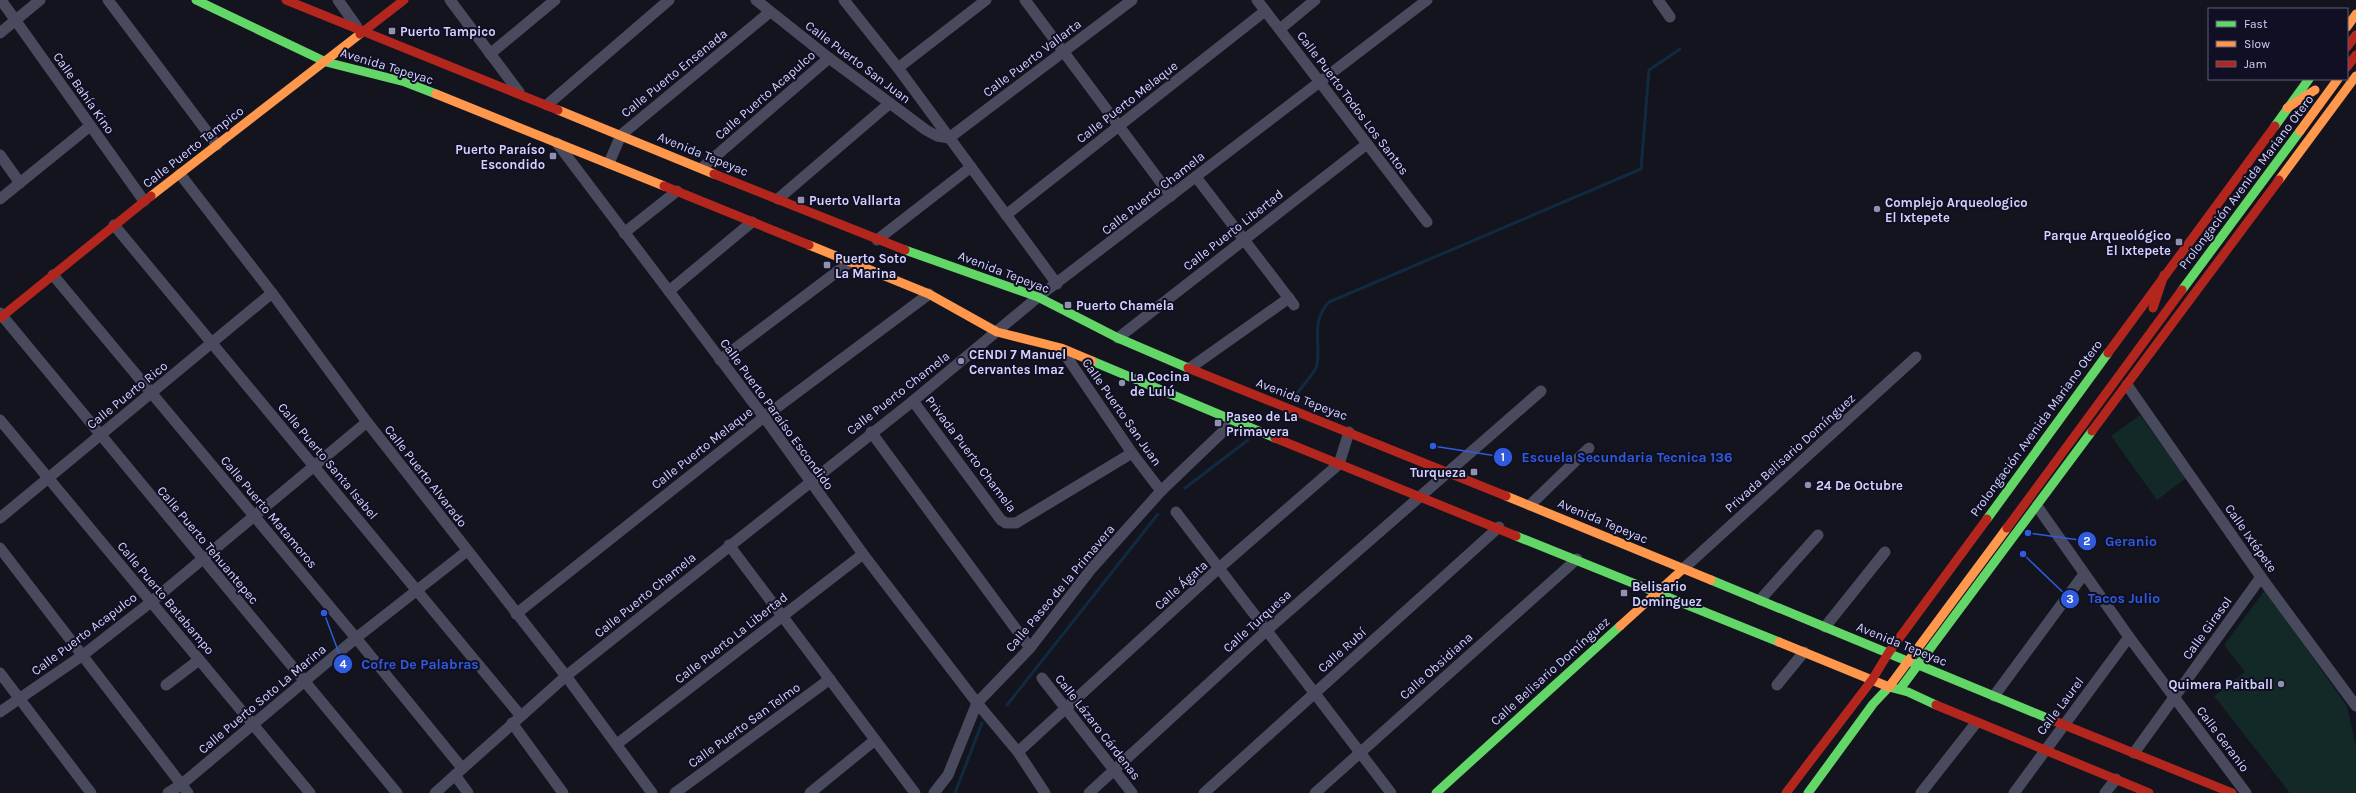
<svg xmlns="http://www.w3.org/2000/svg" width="2356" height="793" font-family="Karla,sans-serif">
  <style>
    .green { fill: #122927 }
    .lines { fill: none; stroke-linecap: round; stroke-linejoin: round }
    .stream { stroke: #102a41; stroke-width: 3 }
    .street { stroke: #494a5e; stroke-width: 11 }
    .fast { stroke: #63d668; stroke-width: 9 }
    .slow { stroke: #ff974d; stroke-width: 9 }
    .jam { stroke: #b3261e; stroke-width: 9 }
    .poi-dot { fill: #9090af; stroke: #100f23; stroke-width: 1.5 }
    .labels { text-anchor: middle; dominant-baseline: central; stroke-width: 4; stroke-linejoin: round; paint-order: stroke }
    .poi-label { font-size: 13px; font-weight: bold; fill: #d2d3fd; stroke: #100f23; text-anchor: start }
    .street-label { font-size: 13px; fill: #d2d3fd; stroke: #100f23 }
    .leader { fill: none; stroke: #2f5bdc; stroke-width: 1.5 }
    .callout-dot { fill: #2f5bdc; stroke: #100f23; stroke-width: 1.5 }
    .mark-label { font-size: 12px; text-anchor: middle; font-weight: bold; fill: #fff }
    .callout-label { font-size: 14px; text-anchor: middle; font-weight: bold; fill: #2f5bdc; stroke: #100f23; stroke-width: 4; stroke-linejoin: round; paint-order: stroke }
  </style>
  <rect width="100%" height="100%" fill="#14141e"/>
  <g class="green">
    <path d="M2140 415 2186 478 2157 500 2111 436Z"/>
    <path d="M2265 590 2347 706 2356 746V793H2290L2214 696 2245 672 2224 645Z"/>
  </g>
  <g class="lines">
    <g class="stream">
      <path d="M1296 395C1300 388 1316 372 1317 365 1321 340 1310 323 1329 302L1641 169 1649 70 1680 49"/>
      <path d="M1268 422 1278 413"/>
      <path d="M1185 488 1248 440"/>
      <path d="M1007 705 1158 514"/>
      <path d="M955 793 982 723"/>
    </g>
    <g class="street">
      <path d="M1 0 144 201"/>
      <path d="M108 0 217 145"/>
      <path d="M338 0 357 27"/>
      <path d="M450 0 519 92"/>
      <path d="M756 0 829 58 926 130 937 136 949 138 1132 0"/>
      <path d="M844 0 898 68 1057 284"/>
      <path d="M1025 0 1171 196"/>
      <path d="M1257 0 1427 222"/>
      <path d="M1658 0 1670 17"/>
      <path d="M1280 29 1315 0"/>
      <path d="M0 33 40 0"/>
      <path d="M490 54 555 0"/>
      <path d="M898 68 986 0"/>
      <path d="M547 105 669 0"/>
      <path d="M557 143 764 417 863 554 977 703 1018 752 1045 793"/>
      <path d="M0 155 20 183"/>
      <path d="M609 163 621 135 770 12"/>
      <path d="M702 168 829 58"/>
      <path d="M180 174 272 293 367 422 566 676 652 793"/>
      <path d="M1196 177 1294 305"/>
      <path d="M0 199 90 126"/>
      <path d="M778 199 890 103"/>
      <path d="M1006 215 1265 11"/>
      <path d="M114 225 520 715"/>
      <path d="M624 233 677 191"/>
      <path d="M877 240 971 167"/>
      <path d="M53 275 356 638 462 768"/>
      <path d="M669 291 752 222"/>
      <path d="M0 313 397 793"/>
      <path d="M1118 338 1367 144"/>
      <path d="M1062 350 1132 453 1161 491"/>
      <path d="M720 360 850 262"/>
      <path d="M1190 368 1289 298"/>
      <path d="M2127 385 2261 577 2356 706"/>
      <path d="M913 401 1001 520 1006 523H1016L1132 453"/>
      <path d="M0 420 310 793"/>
      <path d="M871 432 1030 648"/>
      <path d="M1530 505 1589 448"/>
      <path d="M2037 506 2129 637 2246 793"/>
      <path d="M1176 512 1391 793"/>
      <path d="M0 518 272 293"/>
      <path d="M729 545 915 793"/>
      <path d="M0 548 188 793"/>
      <path d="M1683 569 1916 357"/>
      <path d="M1760 600 1818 535"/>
      <path d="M516 614 764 417 929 294"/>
      <path d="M1825 627 1885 552"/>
      <path d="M0 673 91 793"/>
      <path d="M1042 678 1132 793"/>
      <path d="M166 685 199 660"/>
      <path d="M1777 685 1804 652"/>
      <path d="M1994 696 2084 574"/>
      <path d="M0 712 83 655 151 602 367 422"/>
      <path d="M512 723 563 793"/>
      <path d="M617 744 863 554"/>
      <path d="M1018 752 1219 568 1339 464 1349 432"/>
      <path d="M2134 753 2261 577"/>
      <path d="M455 775 468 793"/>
      <path d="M168 793 182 784 356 638 467 551"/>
      <path d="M435 793 566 676 913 401 1038 297 1427 0"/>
      <path d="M675 793 830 679"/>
      <path d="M810 793 875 740"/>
      <path d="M934 793 948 775 977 703 1030 648 1092 568 1161 491 1235 420"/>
      <path d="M1089 793 1266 631 1541 391"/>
      <path d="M1204 793 1499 527"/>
      <path d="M1315 793 1577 559"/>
      <path d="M1921 793 1976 723"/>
      <path d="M2014 793 2129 637"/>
      <path d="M2105 793 2116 779"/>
    </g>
    <g class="fast">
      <path d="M196 0 326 62 405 82 436 94"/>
      <path d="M2275 126 2309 79"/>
      <path d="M905 250 1038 297 1118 338 1188 368"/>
      <path d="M2182 290 2300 131"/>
      <path d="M1092 361 1275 438"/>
      <path d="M1987 519 2108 353"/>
      <path d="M1516 536 1779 642"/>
      <path d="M1711 580 1907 661"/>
      <path d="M1909 661 2052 720"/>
      <path d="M1900 689 2092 431"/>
      <path d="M1436 793 1620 626"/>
      <path d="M1808 793 1873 704 1889 687 1908 692 1936 705"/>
    </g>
    <g class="slow">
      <path d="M2347 27 2356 14"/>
      <path d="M436 94 664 186"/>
      <path d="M2287 108 2315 90"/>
      <path d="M558 110 714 174"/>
      <path d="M2300 131 2338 79"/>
      <path d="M2279 180 2356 76"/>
      <path d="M151 196 360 34"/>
      <path d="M809 245 929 294 997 332 1061 348 1092 361"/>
      <path d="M1506 496 1711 580"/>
      <path d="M1620 626 1683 569"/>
      <path d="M1779 642 1889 687 2007 528"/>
    </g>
    <g class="jam">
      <path d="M286 0 558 110"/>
      <path d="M360 34 404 0"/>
      <path d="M2347 47 2356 35"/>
      <path d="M2347 67 2356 55"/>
      <path d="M714 174 905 250"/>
      <path d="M664 186 809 245"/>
      <path d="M2153 308 2164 275"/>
      <path d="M0 318 151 196"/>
      <path d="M2108 353 2275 126"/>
      <path d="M1188 368 1506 496"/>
      <path d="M2092 431 2279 180"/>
      <path d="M1275 438 1516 536"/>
      <path d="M2007 528 2182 290"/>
      <path d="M1936 705 2149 793"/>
      <path d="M2052 720 2232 793"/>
      <path d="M1786 793 1872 680 1889 652 1987 519"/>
    </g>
  </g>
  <g class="poi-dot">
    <rect x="388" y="27" width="8" height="8" rx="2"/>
    <rect x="549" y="152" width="8" height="8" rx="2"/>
    <rect x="797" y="196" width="8" height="8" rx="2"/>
    <circle cx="1877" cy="209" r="4"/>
    <rect x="2175" y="238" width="8" height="8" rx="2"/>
    <rect x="823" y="261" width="8" height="8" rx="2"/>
    <rect x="1064" y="301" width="8" height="8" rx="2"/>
    <circle cx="961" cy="361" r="4"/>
    <circle cx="1122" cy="383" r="4"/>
    <rect x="1214" y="419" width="8" height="8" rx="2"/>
    <rect x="1470" y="468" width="8" height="8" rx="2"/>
    <circle cx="1808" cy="485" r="4"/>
    <rect x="1620" y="589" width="8" height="8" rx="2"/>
    <circle cx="2281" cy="684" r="4"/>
  </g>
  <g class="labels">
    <g class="poi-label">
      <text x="400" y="31">Puerto Tampico</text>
      <text x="545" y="149" text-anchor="end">Puerto Paraíso<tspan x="545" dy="15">Escondido</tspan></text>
      <text x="809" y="200">Puerto Vallarta</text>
      <text x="1885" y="202">Complejo Arqueologico<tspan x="1885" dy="15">El Ixtepete</tspan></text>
      <text x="2171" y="235" text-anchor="end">Parque Arqueológico<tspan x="2171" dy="15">El Ixtepete</tspan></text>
      <text x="835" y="258">Puerto Soto<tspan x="835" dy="15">La Marina</tspan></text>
      <text x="1076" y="305">Puerto Chamela</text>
      <text x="969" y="354">CENDI 7 Manuel<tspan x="969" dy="15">Cervantes Imaz</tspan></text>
      <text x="1130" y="376">La Cocina<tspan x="1130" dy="15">de Lulú</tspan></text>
      <text x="1226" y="416">Paseo de La<tspan x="1226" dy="15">Primavera</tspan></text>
      <text x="1466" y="472" text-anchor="end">Turqueza</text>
      <text x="1816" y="485">24 De Octubre</text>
      <text x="1632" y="586">Belisario<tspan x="1632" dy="15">Dominguez</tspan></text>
      <text x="2273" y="684" text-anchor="end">Quimera Paitball</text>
    </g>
    <g class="street-label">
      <text transform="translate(1032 58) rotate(-37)">Calle Puerto Vallarta</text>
      <text transform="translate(858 62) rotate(37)">Calle Puerto San Juan</text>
      <text transform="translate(387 66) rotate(17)">Avenida Tepeyac</text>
      <text transform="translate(674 73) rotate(-39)">Calle Puerto Ensenada</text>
      <text transform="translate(84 93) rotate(55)">Calle Bahía Kino</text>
      <text transform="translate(765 95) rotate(-41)">Calle Puerto Acapulco</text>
      <text transform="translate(1127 102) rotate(-38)">Calle Puerto Melaque</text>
      <text transform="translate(1353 103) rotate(53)">Calle Puerto Todos Los Santos</text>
      <text transform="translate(193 147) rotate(-38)">Calle Puerto Tampico</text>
      <text transform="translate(703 154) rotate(22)">Avenida Tepeyac</text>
      <text transform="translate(2246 182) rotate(-53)">Prolongación Avenida Mariano Otero</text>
      <text transform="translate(1153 193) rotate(-38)">Calle Puerto Chamela</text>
      <text transform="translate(1233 230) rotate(-38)">Calle Puerto Libertad</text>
      <text transform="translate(1004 272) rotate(21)">Avenida Tepeyac</text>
      <text transform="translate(898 393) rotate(-38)">Calle Puerto Chamela</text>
      <text transform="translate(127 395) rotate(-39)">Calle Puerto Rico</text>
      <text transform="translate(1302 399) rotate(21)">Avenida Tepeyac</text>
      <text transform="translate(1122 412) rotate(55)">Calle Puerto San Juan</text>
      <text transform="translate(777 414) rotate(54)">Calle Puerto Paraíso Escondido</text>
      <text transform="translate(2036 428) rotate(-54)">Prolongación Avenida Mariano Otero</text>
      <text transform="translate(702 448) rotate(-38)">Calle Puerto Melaque</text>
      <text transform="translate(1790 453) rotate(-42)">Privada Belisario Domínguez</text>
      <text transform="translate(971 454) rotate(53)">Privada Puerto Chamela</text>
      <text transform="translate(328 461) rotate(50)">Calle Puerto Santa Isabel</text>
      <text transform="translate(426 476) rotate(52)">Calle Puerto Alvarado</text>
      <text transform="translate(269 512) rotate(50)">Calle Puerto Matamoros</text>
      <text transform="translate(1603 521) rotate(23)">Avenida Tepeyac</text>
      <text transform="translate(2251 538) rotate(55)">Calle Ixtépete</text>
      <text transform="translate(208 545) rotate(50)">Calle Puerto Tehuantepec</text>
      <text transform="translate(1181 585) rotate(-42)">Calle Ágata</text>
      <text transform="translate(1060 588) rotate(-50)">Calle Paseo de la Primavera</text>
      <text transform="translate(645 595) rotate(-39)">Calle Puerto Chamela</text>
      <text transform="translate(166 598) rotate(50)">Calle Puerto Batabampo</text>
      <text transform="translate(1257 621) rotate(-42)">Calle Turquesa</text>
      <text transform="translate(2207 628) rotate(-54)">Calle Girasol</text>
      <text transform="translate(84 634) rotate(-37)">Calle Puerto Acapulco</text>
      <text transform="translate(731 638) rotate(-38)">Calle Puerto La Libertad</text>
      <text transform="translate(1902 644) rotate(22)">Avenida Tepeyac</text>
      <text transform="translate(1342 650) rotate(-42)">Calle Rubí</text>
      <text transform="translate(1436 666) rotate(-42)">Calle Obsidiana</text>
      <text transform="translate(1550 671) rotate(-42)">Calle Belisario Domínguez</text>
      <text transform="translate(262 699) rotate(-40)">Calle Puerto Soto La Marina</text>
      <text transform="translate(2060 706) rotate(-53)">Calle Laurel</text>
      <text transform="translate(744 725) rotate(-36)">Calle Puerto San Telmo</text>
      <text transform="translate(1098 727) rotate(52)">Calle Lázaro Cárdenas</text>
      <text transform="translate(2223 739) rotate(53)">Calle Geranio</text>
    </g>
  </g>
  <path class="leader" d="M1433 446L1503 457M2028 533L2087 541M2023 554L2070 599M324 613L343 664"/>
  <g class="callout-dot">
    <circle cx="1433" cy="446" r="4"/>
    <circle cx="2028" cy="533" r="4"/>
    <circle cx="2023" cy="554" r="4"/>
    <circle cx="324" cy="613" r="4"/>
    <circle cx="1503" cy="457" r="10"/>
    <circle cx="2087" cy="541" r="10"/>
    <circle cx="2070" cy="599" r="10"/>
    <circle cx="343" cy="664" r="10"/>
  </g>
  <g class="mark-label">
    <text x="1503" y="461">1</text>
    <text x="2087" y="545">2</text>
    <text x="2070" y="603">3</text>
    <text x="343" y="668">4</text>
  </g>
  <g class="callout-label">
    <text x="1627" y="462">Escuela Secundaria Tecnica 136</text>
    <text x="2131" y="546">Geranio</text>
    <text x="2124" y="603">Tacos Julio</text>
    <text x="420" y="669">Cofre De Palabras</text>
  </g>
  <rect x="2208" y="8" width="140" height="72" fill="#100f23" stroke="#5e5d7a"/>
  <rect x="2216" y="21" width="20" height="6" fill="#63d668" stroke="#5e5d7a"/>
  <text x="2244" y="28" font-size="12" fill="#d2d3fd">Fast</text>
  <rect x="2216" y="41" width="20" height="6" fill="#ff974d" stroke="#5e5d7a"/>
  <text x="2244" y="48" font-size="12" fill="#d2d3fd">Slow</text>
  <rect x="2216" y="61" width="20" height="6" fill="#b3261e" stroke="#5e5d7a"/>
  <text x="2244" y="68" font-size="12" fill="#d2d3fd">Jam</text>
</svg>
